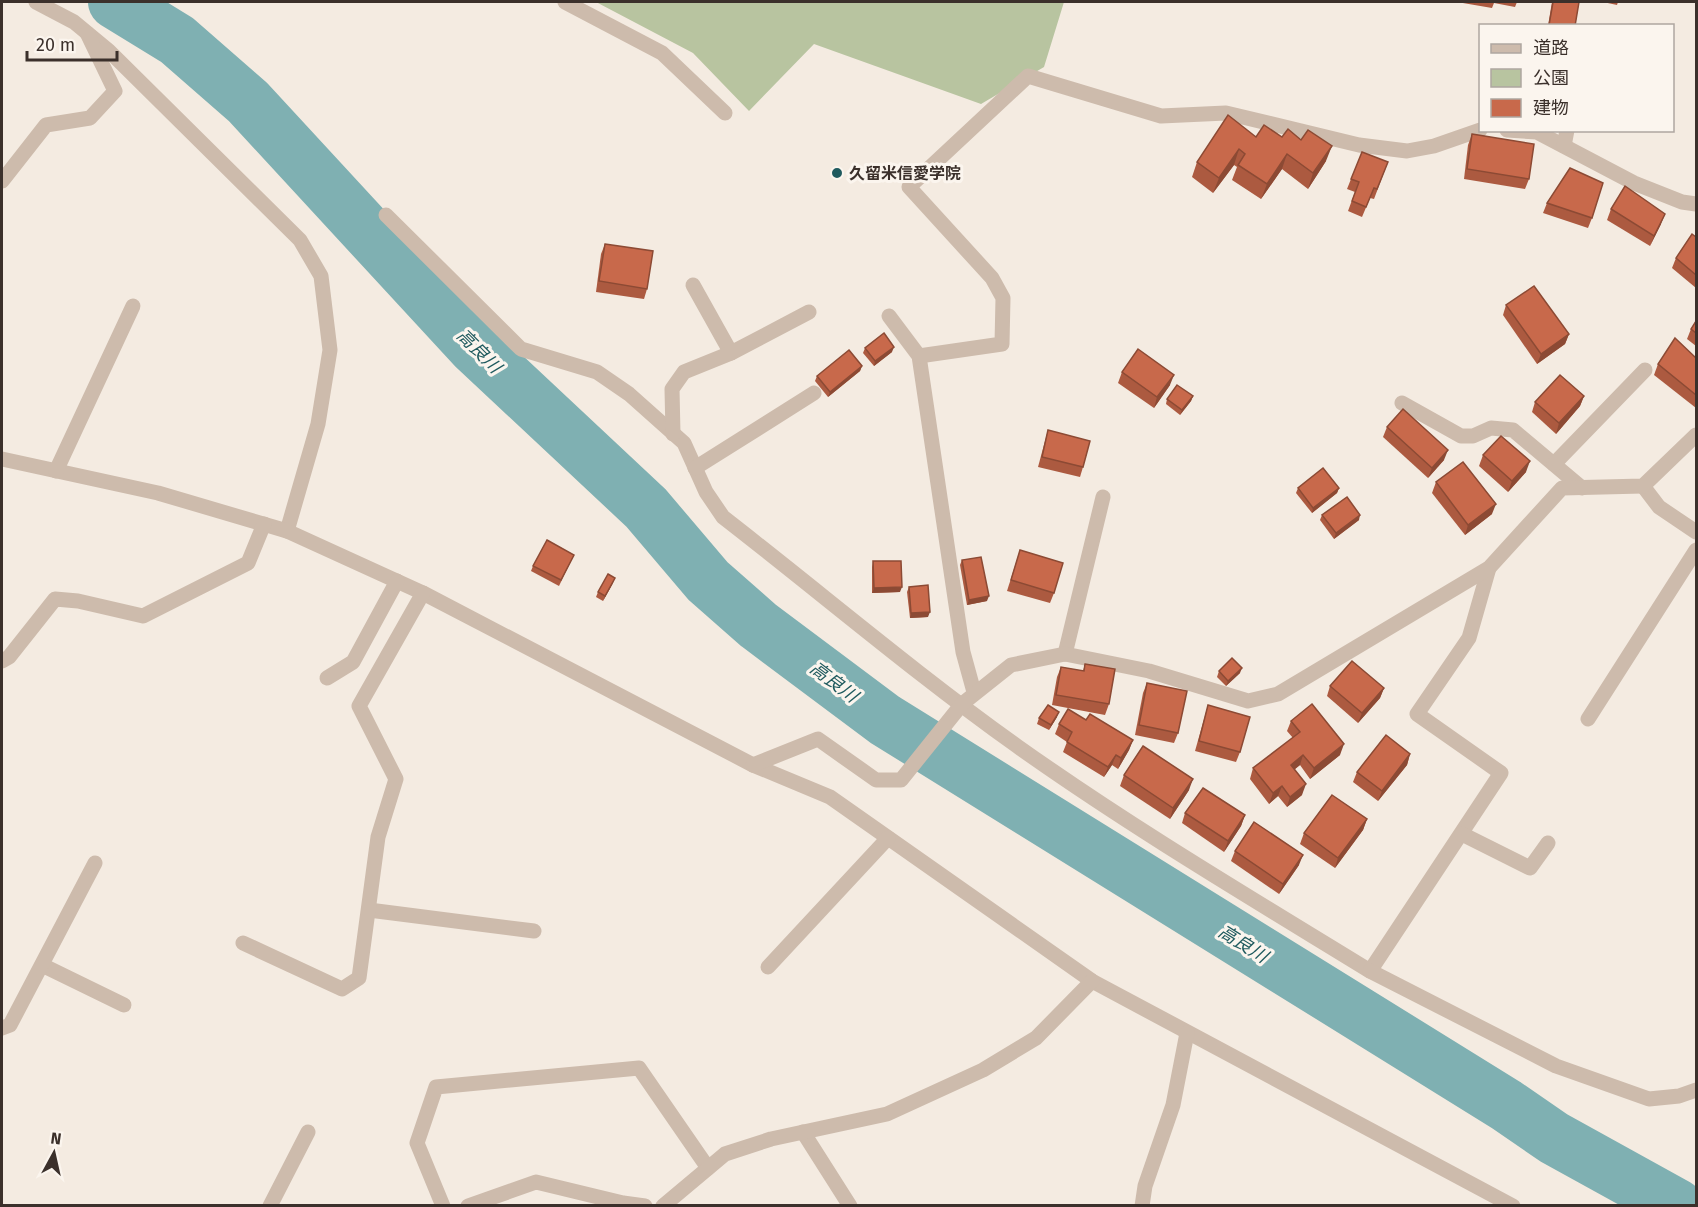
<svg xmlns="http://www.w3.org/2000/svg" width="1698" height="1207" font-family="'Fira Sans','Noto Sans JP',sans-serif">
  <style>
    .green { fill: #b8c4a0 }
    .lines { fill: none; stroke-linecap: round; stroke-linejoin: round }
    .river { stroke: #7fb0b2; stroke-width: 54 }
    .service { stroke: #cdbbac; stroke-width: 15 }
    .minor { stroke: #cdbbac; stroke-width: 15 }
    .wall { fill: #ac5a40 }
    .shaded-wall { fill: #8c4a34 }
    .building { fill: #c8694b; stroke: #8c4a34; stroke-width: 1.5 }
    .poi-dot { fill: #1f5a5e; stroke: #fbf5ee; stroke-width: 2 }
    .labels { text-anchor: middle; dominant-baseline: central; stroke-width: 6; stroke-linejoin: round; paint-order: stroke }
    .poi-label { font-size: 16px; font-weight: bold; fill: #3b302b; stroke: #fbf5ee; text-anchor: start }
    .water-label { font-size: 18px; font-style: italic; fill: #1f5a5e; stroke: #fbf5ee }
  </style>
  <rect width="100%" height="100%" fill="#f4ebe1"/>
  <path class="green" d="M596 2H1064L1044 67 981 104 814 44 749 111 693 53Z"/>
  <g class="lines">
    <path class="river" d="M115 2 177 40 248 102 474 347 646 508 708 581 758 625 885 720 1506 1105 1554 1138 1677 1206"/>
    <g class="service">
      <path d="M36 2 74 22 109 51 300 240 321 276 330 350 318 424 287 531"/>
      <path d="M565 2 662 53 725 113"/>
    </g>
    <g class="minor">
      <path d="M1507 130 1537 132 1634 183 1682 202 1696 204"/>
      <path d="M1564 146 1567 130"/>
      <path d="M2 181 46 125 90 118 115 91 87 33"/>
      <path d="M386 215 521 349 597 372 629 394 684 443 706 492 723 517C821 593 916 674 1017 746 1131 827 1251 898 1370 971L1501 773 1417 714 1469 638 1489 568"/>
      <path d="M693 285 731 353"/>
      <path d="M889 316 919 356 963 652 974 692"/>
      <path d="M919 356 1002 344 1003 298 992 278 909 187 1028 76 1161 116 1226 113 1359 145 1407 151 1434 146 1480 130"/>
      <path d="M1402 403 1461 436H1473L1491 428 1513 430 1582 488"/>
      <path d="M673 434 672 389 684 372 731 353 809 312"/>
      <path d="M2 459 158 493 287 531 423 593 753 765 830 797 1092 981 1513 1206"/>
      <path d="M1554 464 1645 370"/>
      <path d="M695 468 814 393"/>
      <path d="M56 471 133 306"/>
      <path d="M1643 486 1659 507 1696 532"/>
      <path d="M1065 654 1103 497"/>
      <path d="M2 661 9 657 55 599 78 601 143 616 248 563 264 524"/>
      <path d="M327 678 353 662 397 581"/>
      <path d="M1588 719 1696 550"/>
      <path d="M753 765 818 739 876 780H901L962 704 1011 665 1065 654 1149 671 1248 701 1278 694 1489 568 1562 488 1643 486 1696 435"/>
      <path d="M1462 834 1530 868 1548 843"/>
      <path d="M369 910 534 931"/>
      <path d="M243 943 342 989 359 978 378 837 396 779 359 706 423 593"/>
      <path d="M42 965 124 1005"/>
      <path d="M768 967 888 838"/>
      <path d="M1370 971 1556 1066 1649 1099 1679 1096 1696 1090"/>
      <path d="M2 1028 10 1025 95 863"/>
      <path d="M803 1132 850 1206"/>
      <path d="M270 1206 308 1132"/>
      <path d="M443 1206 417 1143 436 1087 639 1068 708 1168"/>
      <path d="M468 1206 536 1182 623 1203 645 1206"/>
      <path d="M663 1206 725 1154 771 1139 887 1114 983 1070 1036 1038 1092 981"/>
      <path d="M1142 1206 1145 1186 1173 1105 1187 1033"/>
    </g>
  </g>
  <g class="wall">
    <path d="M1457 2H1517L1515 7 1494 3 1492 8Z"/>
    <path d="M1552 2H1579L1575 26H1548Z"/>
    <path d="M1603 2H1618L1617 5Z"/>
    <path d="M1472 134 1529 179 1525 189 1464 179 1468 145Z"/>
    <path d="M1256 137H1282L1326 161 1308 189 1282 169 1261 199 1232 180 1237 167 1234 165 1213 193 1192 177 1197 162Z"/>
    <path d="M1388 162 1374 199 1370 198 1362 217 1348 211 1355 192 1347 189 1351 179Z"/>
    <path d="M1547 203 1592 218 1588 228 1543 213Z"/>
    <path d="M1611 209 1661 224 1650 246 1607 220Z"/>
    <path d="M1696 237V288L1672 268 1676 258Z"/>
    <path d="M605 244 647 289 644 299 596 292 601 254Z"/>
    <path d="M1506 305 1569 334 1565 344 1537 364 1503 315Z"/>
    <path d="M1696 321V346L1687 339 1691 329Z"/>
    <path d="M865 348 892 352 874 366 863 353Z"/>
    <path d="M1696 358V408L1654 375 1658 364Z"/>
    <path d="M862 366 860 371 828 397 815 381 817 376Z"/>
    <path d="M1122 372 1170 385 1154 408 1118 383Z"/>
    <path d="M1193 396 1191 401 1180 415 1166 404 1167 399Z"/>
    <path d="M1584 396 1580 406 1556 434 1532 412 1535 402Z"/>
    <path d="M1387 427 1444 460 1428 478 1383 437Z"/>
    <path d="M1048 430 1083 467 1080 477 1038 467 1045 441Z"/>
    <path d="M1483 455 1526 472 1508 492 1479 466Z"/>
    <path d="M1436 482 1492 514 1465 535 1432 493Z"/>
    <path d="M1298 488H1339L1337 493 1312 513 1296 493Z"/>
    <path d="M1322 515 1359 520 1334 539 1320 520Z"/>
    <path d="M1020 550 1054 593 1050 603 1007 591Z"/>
    <path d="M574 555 559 586 531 571 533 566Z"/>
    <path d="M962 560 987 601 967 605 960 565Z"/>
    <path d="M873 561 900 592 872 593V567Z"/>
    <path d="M613 583 603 601 596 597 598 592Z"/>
    <path d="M909 587 928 617 910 618 907 592Z"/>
    <path d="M1085 664 1109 704 1105 715 1052 705 1057 677 1061 667 1083 671Z"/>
    <path d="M1219 671 1240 673 1226 686 1217 677Z"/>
    <path d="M1147 683 1178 733 1174 743 1135 735 1143 693Z"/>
    <path d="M1330 686 1384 688 1380 698 1358 723 1327 696Z"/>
    <path d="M1208 705 1240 752 1236 762 1195 751Z"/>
    <path d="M1057 717 1049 730 1037 724 1039 718Z"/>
    <path d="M1086 720 1133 740 1129 750 1118 769 1112 765 1104 777 1063 752 1067 742 1055 734 1059 724Z"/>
    <path d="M1291 721 1340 755 1310 779 1300 765 1294 770 1302 795 1287 807 1278 796 1269 804 1250 779 1253 768 1293 738 1287 731Z"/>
    <path d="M1410 754 1407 765 1378 801 1353 782 1357 772Z"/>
    <path d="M1124 775 1189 790 1170 819 1120 786Z"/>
    <path d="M1185 813 1245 815 1241 826 1224 852 1182 823Z"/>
    <path d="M1367 819 1363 830 1335 868 1300 844 1304 833Z"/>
    <path d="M1235 851 1299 865 1279 894 1231 861Z"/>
  </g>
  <g class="shaded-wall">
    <path d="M1332 146 1326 161 1308 189 1313 173Z"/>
    <path d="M1239 149 1234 165 1213 193 1219 178Z"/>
    <path d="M1287 154 1282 169 1261 199 1267 184Z"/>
    <path d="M1665 214 1661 224 1650 246 1654 236Z"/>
    <path d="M1569 334 1565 344 1537 364 1541 354Z"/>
    <path d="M894 347 892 352 874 366 875 361Z"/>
    <path d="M862 366 860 371 828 397 830 392Z"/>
    <path d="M1174 375 1170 385 1154 408 1157 397Z"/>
    <path d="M1193 396 1191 401 1180 415 1182 410Z"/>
    <path d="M1584 396 1580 406 1556 434 1559 423Z"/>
    <path d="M1448 450 1444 460 1428 478 1432 468Z"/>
    <path d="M1530 461 1526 472 1508 492 1512 481Z"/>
    <path d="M1339 488 1337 493 1312 513 1313 508Z"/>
    <path d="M1496 504 1492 514 1465 535 1468 525Z"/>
    <path d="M1360 515 1359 520 1334 539 1336 533Z"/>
    <path d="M615 578 613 583 603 601 605 596Z"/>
    <path d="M902 587 900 592 872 593 874 588Z"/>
    <path d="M989 596 987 601 967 605 969 600Z"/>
    <path d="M930 612 928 617 910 618 911 613Z"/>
    <path d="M1242 668 1240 673 1226 686 1228 681Z"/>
    <path d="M1384 688 1380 698 1358 723 1362 713Z"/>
    <path d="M1059 712 1057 717 1049 730 1051 725Z"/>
    <path d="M1133 740 1129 750 1118 769 1121 758Z"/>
    <path d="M1344 744 1340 755 1310 779 1314 768Z"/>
    <path d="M1410 754 1407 765 1378 801 1382 791Z"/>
    <path d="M1116 755 1112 765 1104 777 1108 767Z"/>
    <path d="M1303 755 1300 765 1287 775 1291 765Z"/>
    <path d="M1193 779 1189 790 1170 819 1173 808Z"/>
    <path d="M1306 784 1302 795 1287 807 1290 797Z"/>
    <path d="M1282 786 1278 796 1269 804 1273 793Z"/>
    <path d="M1245 815 1241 826 1224 852 1228 841Z"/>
    <path d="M1367 819 1363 830 1335 868 1338 858Z"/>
    <path d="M1303 855 1299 865 1279 894 1283 884Z"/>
  </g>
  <g class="building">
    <path d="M1553 2H1579L1575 26 1549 25Z"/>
    <path d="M1228 115 1256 137 1264 125 1282 137 1288 129 1301 140 1308 130 1332 146 1313 173 1287 154 1267 184 1238 165 1245 154 1239 149 1219 178 1197 162Z"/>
    <path d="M1472 134 1534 144 1529 179 1467 169Z"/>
    <path d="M1362 152 1388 162 1377 189 1374 188 1366 207 1352 201 1359 182 1351 179Z"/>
    <path d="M1570 168 1603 183 1592 218 1547 203Z"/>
    <path d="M1625 186 1665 214 1654 236 1611 209Z"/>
    <path d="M1692 234 1696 237V275L1676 258Z"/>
    <path d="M605 244 653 251 647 289 599 281Z"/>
    <path d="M1534 286 1569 334 1541 354 1506 305Z"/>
    <path d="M1696 321V333L1691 329Z"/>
    <path d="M884 333 894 347 875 361 865 348Z"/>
    <path d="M1675 338 1696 358V395L1658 364Z"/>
    <path d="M1138 349 1174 375 1157 397 1122 372Z"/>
    <path d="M849 350 862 366 830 392 817 376Z"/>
    <path d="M1560 375 1584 396 1559 423 1535 402Z"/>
    <path d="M1177 385 1193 396 1182 410 1167 399Z"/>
    <path d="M1403 409 1448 450 1432 468 1387 427Z"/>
    <path d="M1048 430 1090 441 1083 467 1042 457Z"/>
    <path d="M1501 436 1530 461 1512 481 1483 455Z"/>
    <path d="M1463 462 1496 504 1468 525 1436 482Z"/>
    <path d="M1323 468 1339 488 1313 508 1298 488Z"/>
    <path d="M1347 497 1360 515 1336 533 1322 515Z"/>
    <path d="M547 540 574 555 561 580 533 566Z"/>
    <path d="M1020 550 1063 563 1054 593 1011 580Z"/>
    <path d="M981 557 989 596 969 600 962 560Z"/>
    <path d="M873 561H901L902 587 874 588Z"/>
    <path d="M608 574 615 578 605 596 598 592Z"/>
    <path d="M928 585 930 612 911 613 909 587Z"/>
    <path d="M1232 658 1242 668 1228 681 1219 671Z"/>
    <path d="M1352 661 1384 688 1362 713 1330 686Z"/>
    <path d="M1085 664 1115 669 1109 704 1056 695 1061 667 1084 671Z"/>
    <path d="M1147 683 1187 691 1178 733 1139 725Z"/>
    <path d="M1312 704 1344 744 1314 768 1303 755 1291 765 1306 784 1290 797 1282 786 1273 793 1253 768 1300 732 1291 721Z"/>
    <path d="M1048 705 1059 712 1051 725 1039 718Z"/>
    <path d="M1208 705 1250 717 1240 752 1199 741Z"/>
    <path d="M1068 709 1086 720 1090 714 1133 740 1121 758 1116 755 1108 767 1067 742 1072 732 1059 724Z"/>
    <path d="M1386 735 1410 754 1382 791 1357 772Z"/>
    <path d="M1143 746 1193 779 1173 808 1124 775Z"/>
    <path d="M1203 788 1245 815 1228 841 1185 813Z"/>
    <path d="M1332 795 1367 819 1338 858 1304 833Z"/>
    <path d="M1254 822 1303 855 1283 884 1235 851Z"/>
  </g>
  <circle class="poi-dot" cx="837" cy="173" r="6"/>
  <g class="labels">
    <g class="poi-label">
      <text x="849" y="173">久留米信愛学院</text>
    </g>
    <g class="water-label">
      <text transform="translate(479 351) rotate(45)">高良川</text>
      <text transform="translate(834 682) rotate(37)">高良川</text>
      <text transform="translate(1243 944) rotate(32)">高良川</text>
    </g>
  </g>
  <rect width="1698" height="1207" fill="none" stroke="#3b302b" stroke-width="6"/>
  <rect x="1479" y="24" width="195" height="108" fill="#fbf5ee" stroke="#aea6a0" stroke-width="1.5"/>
  <rect x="1491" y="44" width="30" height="9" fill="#cdbbac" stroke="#aea6a0" stroke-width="1.5"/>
  <text x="1533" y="54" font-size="18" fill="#3b302b">道路</text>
  <rect x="1491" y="69" width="30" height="18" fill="#b8c4a0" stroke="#aea6a0" stroke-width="1.5"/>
  <text x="1533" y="84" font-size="18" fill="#3b302b">公園</text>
  <rect x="1491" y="99" width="30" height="18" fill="#c8694b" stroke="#aea6a0" stroke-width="1.5"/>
  <text x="1533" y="114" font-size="18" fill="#3b302b">建物</text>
  <g transform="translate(54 1153) rotate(8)" stroke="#fbf5ee" stroke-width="4.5" paint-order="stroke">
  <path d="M0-4.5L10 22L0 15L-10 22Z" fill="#3b302b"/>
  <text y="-9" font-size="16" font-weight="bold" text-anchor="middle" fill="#3b302b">N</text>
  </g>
  <path d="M27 51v9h90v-9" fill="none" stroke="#3b302b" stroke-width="3"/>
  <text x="36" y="51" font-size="18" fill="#3b302b" stroke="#fbf5ee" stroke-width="4.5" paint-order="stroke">20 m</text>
</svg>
